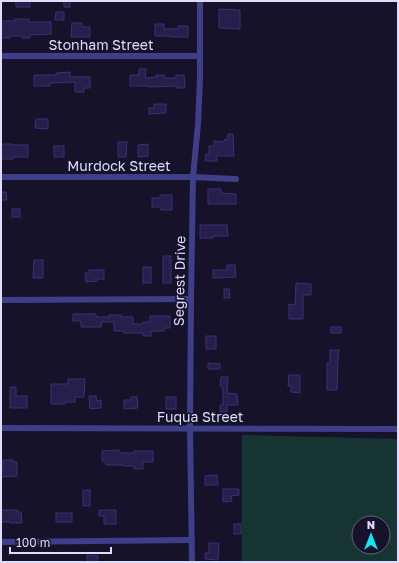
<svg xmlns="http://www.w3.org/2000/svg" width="399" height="563" font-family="'Golos Text',sans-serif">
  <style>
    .green { fill: #153432; fill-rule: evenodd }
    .building { fill: #261e4b; stroke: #3d3176 }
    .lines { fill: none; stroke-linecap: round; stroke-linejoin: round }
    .minor { stroke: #3f3e88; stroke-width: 6 }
    .labels { text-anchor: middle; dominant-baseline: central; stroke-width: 3; stroke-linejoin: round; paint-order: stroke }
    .street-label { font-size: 14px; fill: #dfdcfe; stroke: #15122a }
  </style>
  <rect width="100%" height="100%" fill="#15122a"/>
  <path class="green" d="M242 435 398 439V562H242ZM359 523H383V547H359Z"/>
  <g class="building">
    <rect x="16" y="1" width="14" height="6"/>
    <rect x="64" y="1" width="6" height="6"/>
    <path d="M219 9 240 10V29L219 28Z"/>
    <path d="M56 12H64V20H55Z"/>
    <path d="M15 19H29V22H51V34L30 35V38H22V36H10V38H1V21H15Z"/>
    <path d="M72 23H82V27H90V37H71Z"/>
    <path d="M155 24H164V29H178V26H188V37H170V36H155Z"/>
    <path d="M139 69H146L145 78 157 77 156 75H164V78H176V75H184L185 88H177V86L150 87V86H130V75H139Z"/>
    <path d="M70 72V77H90V88H84V92H75V82L50 83V86H34V75H56V73Z"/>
    <path d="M154 104H166V113L149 114V108H154Z"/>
    <path d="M36 119H48V129L35 128Z"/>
    <path d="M228 134H233L234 156H217V161H205L206 154H209V146H214V141L224 142V140L228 139Z"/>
    <path d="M118 142H127L126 157H118Z"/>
    <path d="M1 144H12V145H28V157H13V159H2Z"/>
    <path d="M148 144V156L138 157V145Z"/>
    <rect x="54" y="146" width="10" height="11"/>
    <path d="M208 189H221V193L236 194V204H208Z"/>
    <path d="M1 192H6L7 200H1Z"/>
    <path d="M160 195H172V210H161L160 207H152V198H160Z"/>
    <rect x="12" y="209" width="8" height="8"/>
    <path d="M200 225H227L228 236H213V238H200Z"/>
    <rect x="163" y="256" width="8" height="27"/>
    <path d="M34 260H43V278H33Z"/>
    <path d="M227 265H235L236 277 213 278V270H227Z"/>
    <rect x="143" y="267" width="8" height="16"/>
    <path d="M89 270H104V279H97V281L86 282 85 273H89Z"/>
    <path d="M296 283 311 284V295H303V319H289V304L295 305Z"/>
    <path d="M224 289H229L230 298H224Z"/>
    <path d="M73 314H96V317H109V315H121V317H133V324H143V322H150V316H170V328H164V331H151V336H143V333H124V331H114V322H102L101 327H81V321H73Z"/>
    <rect x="331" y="327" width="10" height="6"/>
    <rect x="206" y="336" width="10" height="13"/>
    <path d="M330 350H339L338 359 337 390H327V363H330Z"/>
    <path d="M208 363 220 364V369H208Z"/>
    <path d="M289 375H300V393L291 392V386H288Z"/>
    <path d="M221 377H228L227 393 237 394 238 405H227V412H220V405H223V387L220 386Z"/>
    <path d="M68 379H85L84 397H75V402H65V404H51V384H68Z"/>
    <path d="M10 387H16V396H27V408H10Z"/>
    <path d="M89 396H96L97 401 101 400V408L90 409Z"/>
    <path d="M131 397H137L138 408 124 409V400H131Z"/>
    <rect x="166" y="397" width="10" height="12"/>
    <path d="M119 450V453H134V451H153V462H143V469H134V466H123V465H106L105 461H102V451Z"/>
    <path d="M3 460H13V462H17V476L1 477V469H3Z"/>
    <path d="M217 475 218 485H205V476Z"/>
    <path d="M223 489H239V495L231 496 232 501 223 502Z"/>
    <rect x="83" y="490" width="7" height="16"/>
    <path d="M1 510H17V512H21L22 523H10V522H1Z"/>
    <path d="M99 510H116V524H104V516H99Z"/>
    <rect x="56" y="513" width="16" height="9"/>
    <rect x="234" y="524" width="7" height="10"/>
    <path d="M209 543H219L218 560 205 559V553H209Z"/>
    <path d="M87 555 98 556V562H87Z"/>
  </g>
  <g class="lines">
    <g class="minor">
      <path d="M1 56H200"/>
      <path d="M1 177H193L236 179"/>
      <path d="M1 300 191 299"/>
      <path d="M1 428 398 429"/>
      <path d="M1 542 192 540"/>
      <path d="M192 562 190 428 191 299 193 177 198 124 200 79V1"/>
    </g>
  </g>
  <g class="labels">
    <g class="street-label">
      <text x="101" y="44">Stonham Street</text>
      <text x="119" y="165">Murdock Street</text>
      <text transform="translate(179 281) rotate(-89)">Segrest Drive</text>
      <text x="200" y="416">Fuqua Street</text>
    </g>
  </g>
  <rect width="399" height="563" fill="none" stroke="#dfdcfe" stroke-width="4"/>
  <g transform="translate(371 535)"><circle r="19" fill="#15122a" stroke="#66637f"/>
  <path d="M0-3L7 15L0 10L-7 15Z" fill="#0ee6f8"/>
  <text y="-6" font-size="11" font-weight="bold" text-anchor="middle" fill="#dfdcfe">N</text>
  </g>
  <path d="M10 547v6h101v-6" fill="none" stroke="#dfdcfe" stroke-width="2"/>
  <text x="16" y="547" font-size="12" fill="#dfdcfe" stroke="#15122a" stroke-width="3" paint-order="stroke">100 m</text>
</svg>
